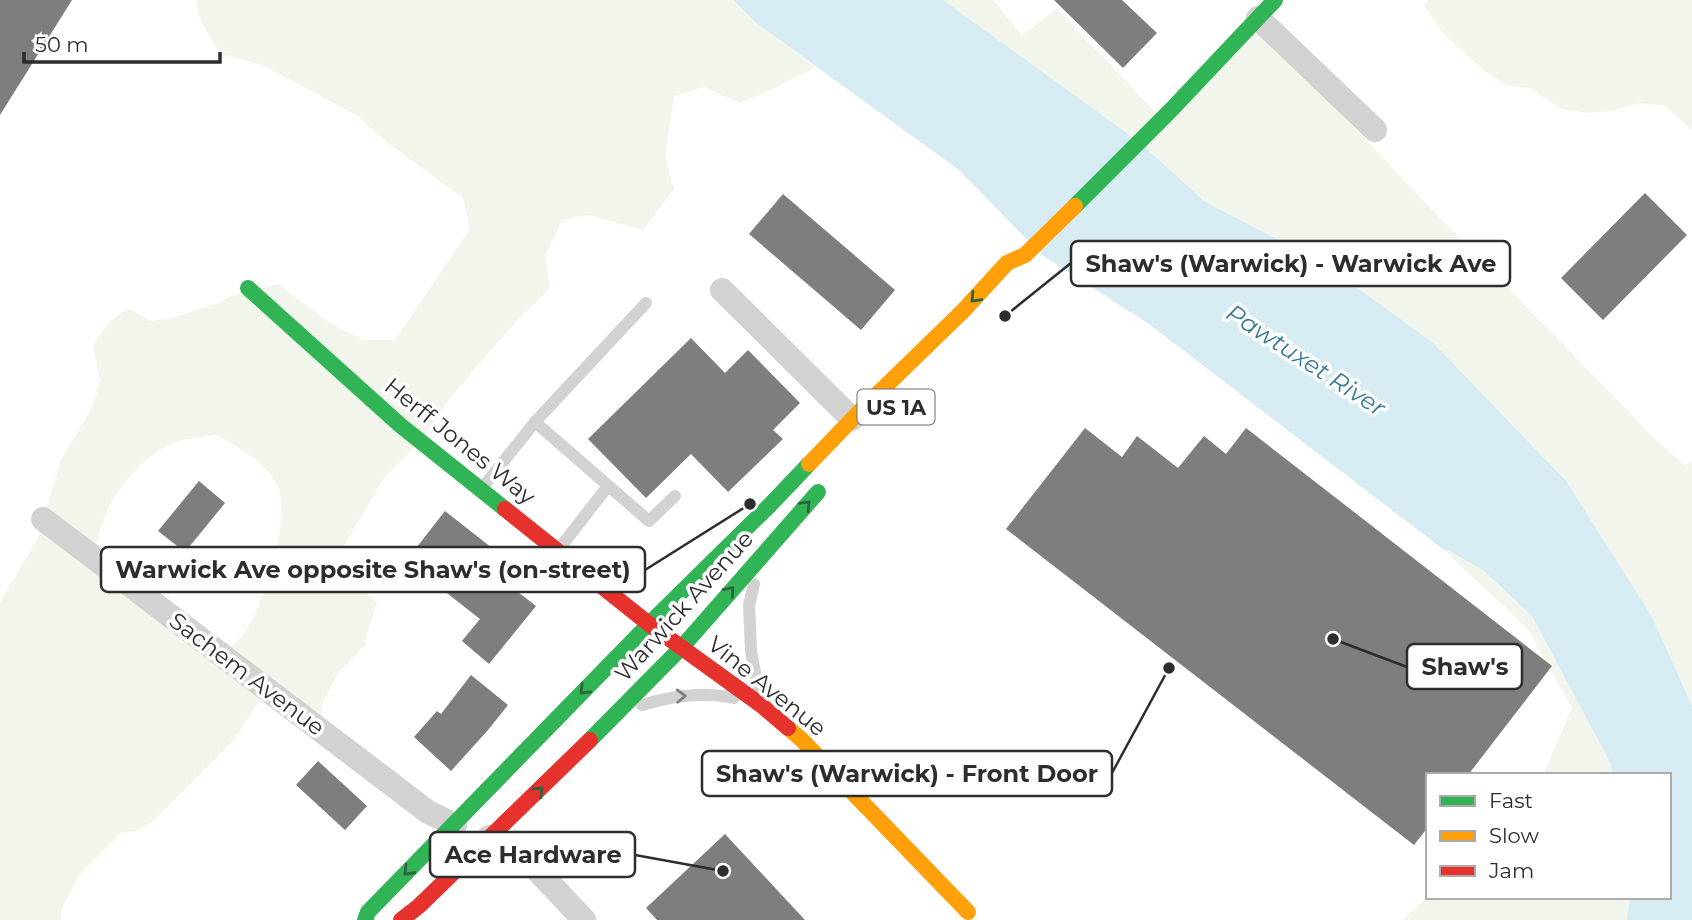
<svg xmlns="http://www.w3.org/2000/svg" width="1692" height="920" font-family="Montserrat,sans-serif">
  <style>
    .green { fill: #f1f5eb; fill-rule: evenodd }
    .water { fill: #d6ebf2 }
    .building { fill: #7e7e7e }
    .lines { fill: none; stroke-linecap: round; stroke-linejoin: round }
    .lane { stroke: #d2d2d2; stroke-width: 12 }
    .street { stroke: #d2d2d2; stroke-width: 24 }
    .fast { stroke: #30b455; stroke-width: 16 }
    .slow { stroke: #ff9f0a; stroke-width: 16 }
    .jam { stroke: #e5322d; stroke-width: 16 }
    .oneway { stroke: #2e633d }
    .oneway2 { stroke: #808080 }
    .labels { text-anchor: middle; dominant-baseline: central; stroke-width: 7; stroke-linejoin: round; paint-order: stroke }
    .shield { fill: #fff; stroke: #6c6c6c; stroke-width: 2 }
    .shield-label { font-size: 21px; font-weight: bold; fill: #2d2d2d }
    .street-label { font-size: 23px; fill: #2d2d2d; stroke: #fff }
    .water-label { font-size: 24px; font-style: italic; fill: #377c94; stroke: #fff }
    .leader { fill: none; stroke: #2d2d2d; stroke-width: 2.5 }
    .callout-dot { fill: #2d2d2d; stroke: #fff; stroke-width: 2.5 }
    .callout { fill: #fff; stroke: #2d2d2d; stroke-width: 2.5 }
    .callout-label { font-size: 24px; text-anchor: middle; font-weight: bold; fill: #2d2d2d }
  </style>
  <rect width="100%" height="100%" fill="#fff"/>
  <g class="green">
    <path d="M197 0H733L756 23 816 67 773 89 740 103 704 87 674 96 665 157 674 189 643 230 589 215 562 220 545 256 550 287 501 338 451 397 420 441 386 475 334 562 377 602 365 641 366 644 339 672 324 700 318 724 266 691 235 738 153 821 135 831 121 833 79 875 61 911V920H0V602L37 540 61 460 93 406 100 381 93 346C104 329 110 316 131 309L150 321 172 318 221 302 231 296 278 284 330 323 363 340H395L470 229 463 198 384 140 358 116 262 65 221 54C211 37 196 20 197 0ZM216 435C238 446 268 464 278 487 291 520 265 598 248 628 243 637 233 645 225 652L94 552C98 539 101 524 107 511 117 488 146 455 169 445 184 438 201 437 216 435Z"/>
    <path d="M943 0H993L1022 35 1057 9 1160 117 1258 26 1415 192 1649 433 1685 466 1692 460V706L1650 613 1326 265 1204 201 1138 141Z"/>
    <path d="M1428 0H1692V130L1665 106 1640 103 1615 110 1588 113 1561 109 1530 88 1505 85 1481 68 1444 34 1424 5Z"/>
    <path d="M1444 550H1448L1483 570 1532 616 1611 764 1613 775H1543L1572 708 1528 629Z"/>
    <path d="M1428 896V897H1630L1627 920H1403Z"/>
  </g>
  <path class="water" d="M733 0H943L1138 141 1204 201 1326 265 1433 343 1566 481 1652 617 1692 706V920H1627L1630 897H1669V775H1613L1611 764 1532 616 1483 570 1448 550H1444L1149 324 1042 255 959 170 756 23Z"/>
  <g class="building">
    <path d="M0 0H72L0 115Z"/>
    <path d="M1054 0H1122L1157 33 1123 68Z"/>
    <path d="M1645 193 1687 235 1603 320 1561 278Z"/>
    <path d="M783 194 895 290 861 330 749 234Z"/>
    <path d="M691 338 725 373 748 350 800 403 773 430 783 439 728 492 691 454 646 498 588 439Z"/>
    <path d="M1085 428 1122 457 1137 436 1178 468 1204 436 1226 454 1246 428 1552 666 1468 775H1428V827L1414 845 1006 529Z"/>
    <path d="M199 481 225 503 185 552 158 531Z"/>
    <path d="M445 511 506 559 495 574 536 606 489 664 462 641 480 619 406 561Z"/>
    <path d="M471 675 508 705 488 730 451 771 414 737 437 711 441 714Z"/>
    <path d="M318 761 367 806 345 830 296 785Z"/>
    <path d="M725 834 805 920H657L646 908Z"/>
  </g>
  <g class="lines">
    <g class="lane">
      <path d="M646 303 535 422 649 521 675 496"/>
      <path d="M483 487 535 422"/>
      <path d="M559 549 608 486"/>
      <path d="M754 584 749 605 751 651 759 694"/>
      <path d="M642 705C671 696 704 691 734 698"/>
    </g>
    <g class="street">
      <path d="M1258 18 1375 130"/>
      <path d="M722 290 852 419"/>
      <path d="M43 519 428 812 455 825"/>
      <path d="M489 837 522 854 584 920"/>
    </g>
    <g class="fast">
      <path d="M1075 206 1171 110 1275 0"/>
      <path d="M248 288 400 425 505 509"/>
      <path d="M590 740 682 647 818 492"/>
      <path d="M365 920 368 912 649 624 770 505 809 464"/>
    </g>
    <g class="slow">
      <path d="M809 464 861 410 963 311 1007 263 1025 255 1075 206"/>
      <path d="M788 728 801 739 968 912"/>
    </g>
    <g class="jam">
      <path d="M505 509 649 624 761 705 788 728"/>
      <path d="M401 920 419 906 590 740"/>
    </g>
  </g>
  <defs><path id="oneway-chevron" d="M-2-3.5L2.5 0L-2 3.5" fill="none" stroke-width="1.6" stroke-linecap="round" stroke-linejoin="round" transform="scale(1.75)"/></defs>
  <g class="oneway">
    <use href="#oneway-chevron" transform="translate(975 298) rotate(133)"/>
    <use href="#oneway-chevron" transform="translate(806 505) rotate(-47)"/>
    <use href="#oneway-chevron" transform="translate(730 591) rotate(-49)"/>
    <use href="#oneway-chevron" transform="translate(584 690) rotate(135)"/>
    <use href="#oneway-chevron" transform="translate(539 791) rotate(-43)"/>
    <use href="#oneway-chevron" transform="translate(408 871) rotate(134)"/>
  </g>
  <use class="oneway2" href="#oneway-chevron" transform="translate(681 696) rotate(-2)"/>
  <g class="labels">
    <rect class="shield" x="857.5" y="389.5" width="77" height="35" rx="5"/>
    <g class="shield-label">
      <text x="896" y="407">US 1A</text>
    </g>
    <g class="street-label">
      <text transform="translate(460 441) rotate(39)">Herff Jones Way</text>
      <text transform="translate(684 606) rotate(-48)">Warwick Avenue</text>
      <text transform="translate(247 674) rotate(37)">Sachem Avenue</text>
      <text transform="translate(767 686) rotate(39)">Vine Avenue</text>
    </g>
    <g class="water-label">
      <text transform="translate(1306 360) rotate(33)">Pawtuxet River</text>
    </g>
  </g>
  <path class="leader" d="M1005 316L1071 263M750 504L645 570M1333 639L1407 667M1169 668L1112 773M723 871L635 855"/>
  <g class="callout-dot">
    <circle cx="1005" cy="316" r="7"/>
    <circle cx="750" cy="504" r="7"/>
    <circle cx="1333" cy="639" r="7"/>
    <circle cx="1169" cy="668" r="7"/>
    <circle cx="723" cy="871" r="7"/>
  </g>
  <g class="callout">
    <rect x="1071" y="241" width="439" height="45" rx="7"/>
    <rect x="101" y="547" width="544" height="45" rx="7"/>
    <rect x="1407" y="644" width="115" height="45" rx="7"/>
    <rect x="702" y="751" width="410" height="45" rx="7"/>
    <rect x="430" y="832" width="205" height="45" rx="7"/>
  </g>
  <g class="callout-label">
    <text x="1291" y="272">Shaw's (Warwick) - Warwick Ave</text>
    <text x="373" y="578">Warwick Ave opposite Shaw's (on-street)</text>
    <text x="1465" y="675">Shaw's</text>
    <text x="907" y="782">Shaw's (Warwick) - Front Door</text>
    <text x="533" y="863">Ace Hardware</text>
  </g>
  <rect x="1426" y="773" width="245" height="126" fill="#ffffff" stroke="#ababab" stroke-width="2"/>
  <rect x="1440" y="796" width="35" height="10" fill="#30b455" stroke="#ababab" stroke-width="2"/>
  <text x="1489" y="808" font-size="21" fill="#2d2d2d">Fast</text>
  <rect x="1440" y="831" width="35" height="10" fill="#ff9f0a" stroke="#ababab" stroke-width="2"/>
  <text x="1489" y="843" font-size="21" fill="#2d2d2d">Slow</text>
  <rect x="1440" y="866" width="35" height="10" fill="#e5322d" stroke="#ababab" stroke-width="2"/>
  <text x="1489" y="878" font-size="21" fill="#2d2d2d">Jam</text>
  <path d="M24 52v10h196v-10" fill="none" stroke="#2d2d2d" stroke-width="3.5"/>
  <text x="35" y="52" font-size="21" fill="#2d2d2d" stroke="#ffffff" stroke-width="5" paint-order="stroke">50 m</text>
</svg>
